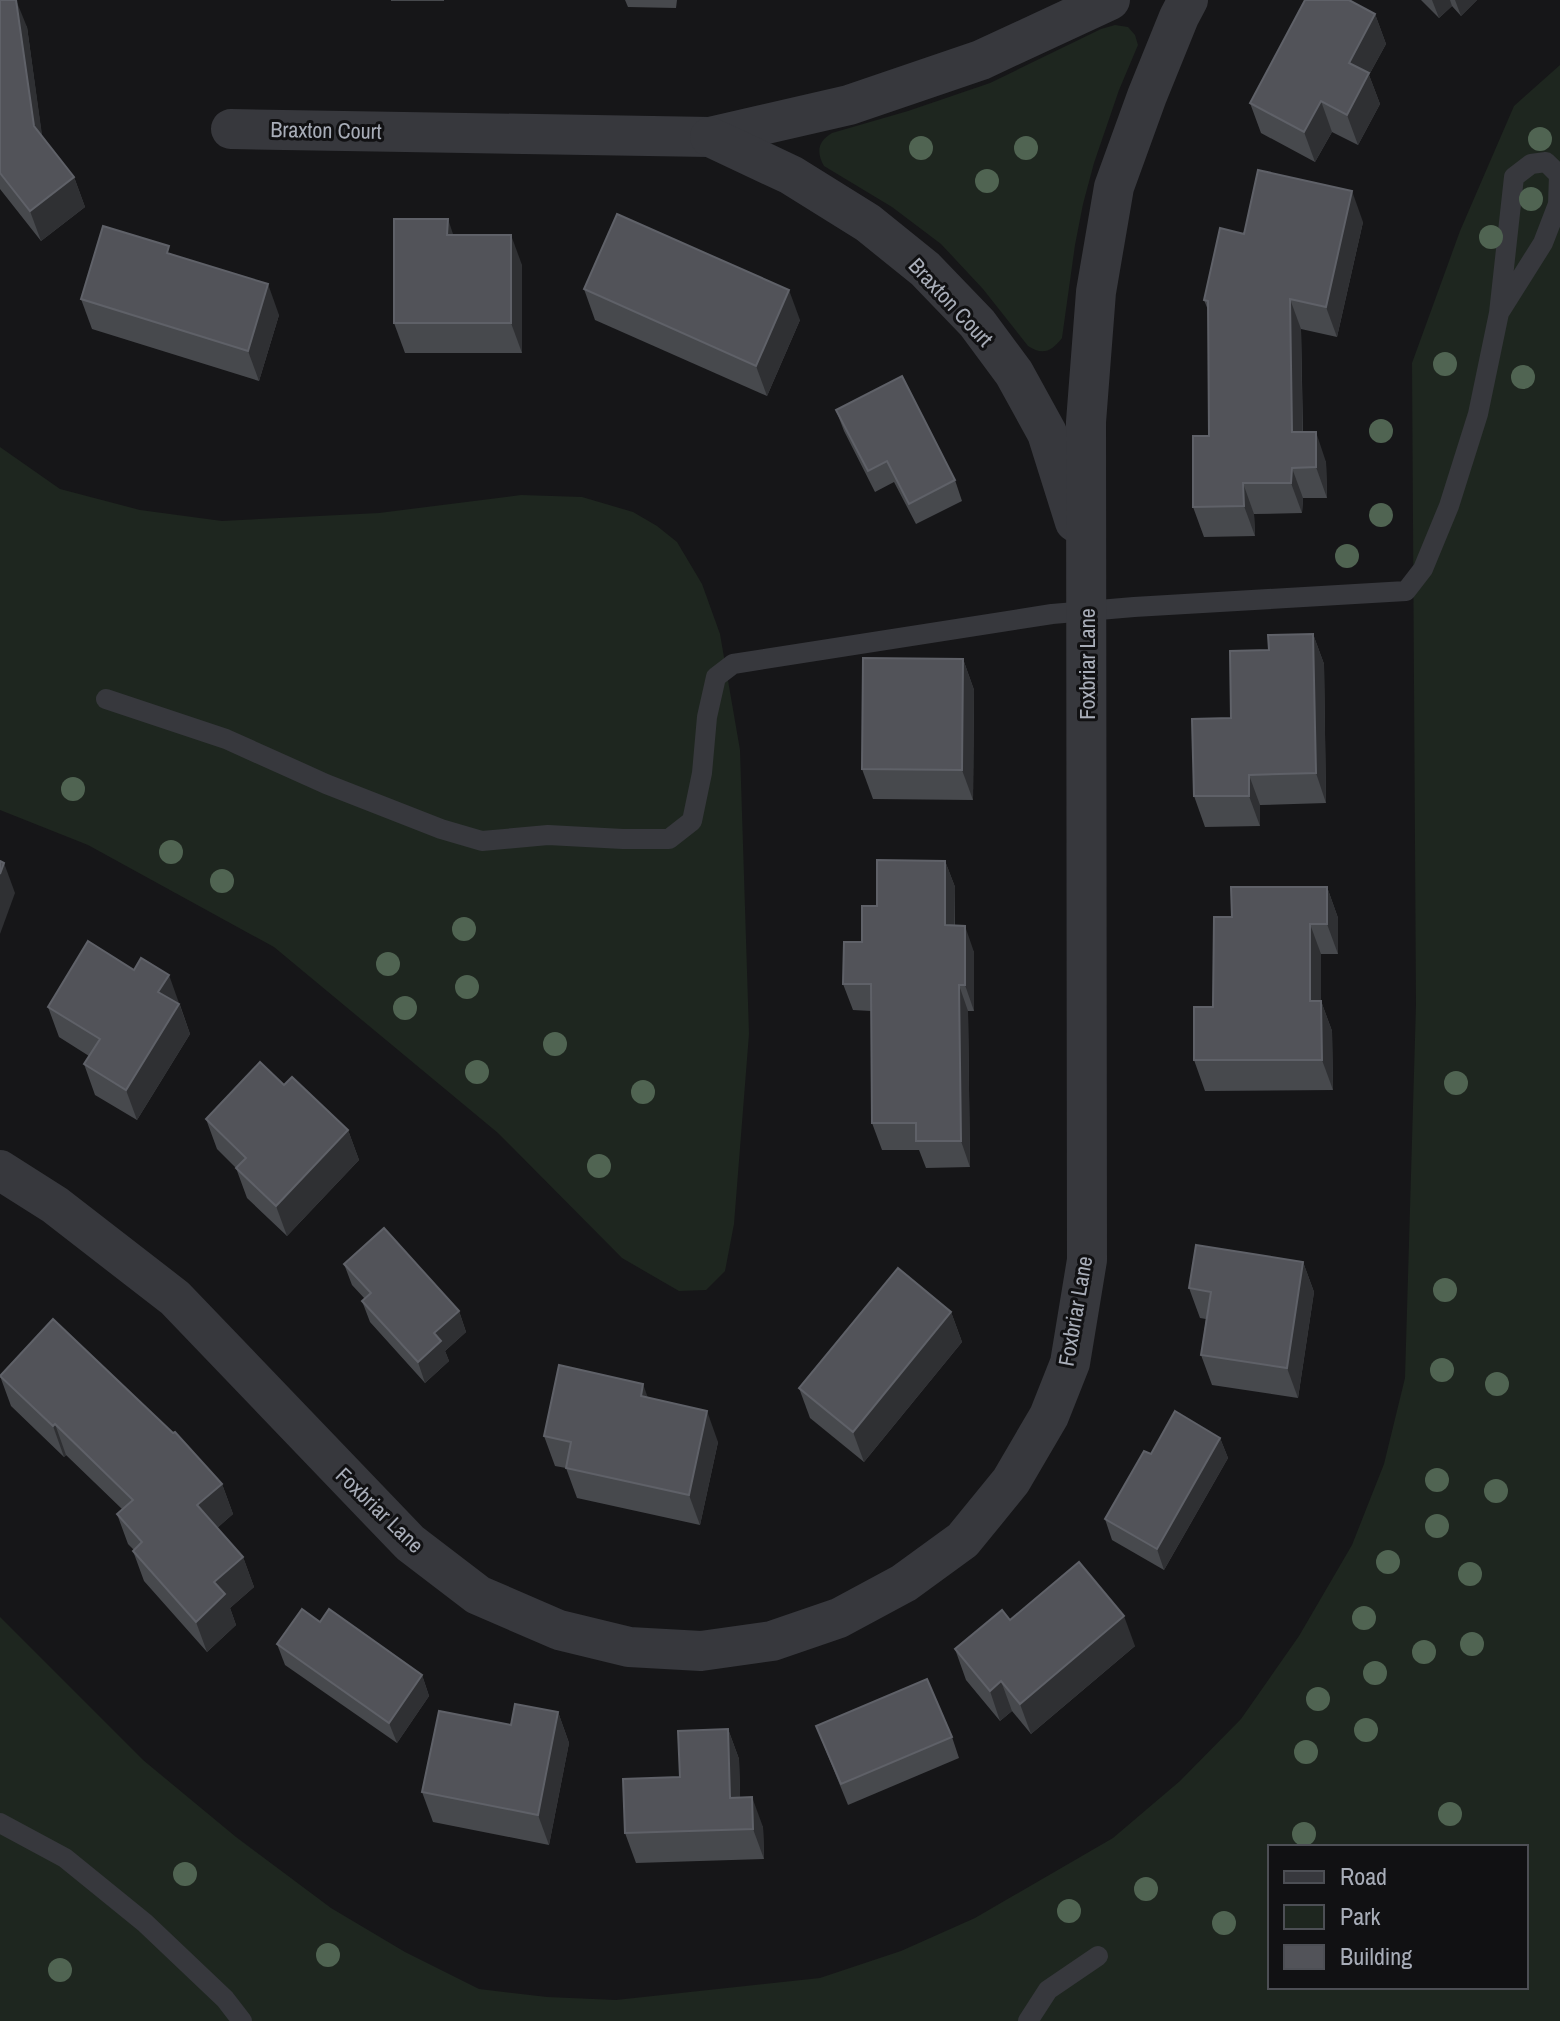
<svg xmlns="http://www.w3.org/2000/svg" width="1560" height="2021" font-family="'Archivo Narrow',sans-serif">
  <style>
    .green { fill: #1e261f; fill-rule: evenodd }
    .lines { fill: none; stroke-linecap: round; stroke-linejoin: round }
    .lane { stroke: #37383d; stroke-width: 20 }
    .street { stroke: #37383d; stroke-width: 40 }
    .tree { fill: #506452 }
    .wall { fill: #47494d }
    .shaded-wall { fill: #2f3033 }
    .building { fill: #525359; stroke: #5f6168; stroke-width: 2 }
    .labels { text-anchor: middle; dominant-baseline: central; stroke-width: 6; stroke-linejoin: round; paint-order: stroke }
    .street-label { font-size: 22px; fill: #a8adb8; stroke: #111113 }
  </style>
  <rect width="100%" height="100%" fill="#161618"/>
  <g class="green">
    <path d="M1115 25 1128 27 1135 35 1138 45 1119 90 1094 163 1083 204 1075 245 1062 338C1052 351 1043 356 1028 346L983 289 941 244 892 207 824 166C816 152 818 141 832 133L908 111 990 83 1101 29Z"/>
    <path d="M1560 65V2021H0V1617L143 1760 236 1837 331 1908 405 1952 479 1989 547 1997 616 2000 820 1978 901 1951 975 1918 1113 1838 1180 1781 1241 1719 1299 1636 1352 1545 1384 1464 1405 1378 1416 1005 1412 363 1460 231 1514 106ZM1270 1847H1526V1987H1270Z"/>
    <path d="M0 447 60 489 140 510 222 521 379 513 521 495 582 497 633 512 657 526 677 542 702 584 720 634 740 750 749 1034 734 1224 725 1271 706 1290 679 1291 622 1258 498 1133 274 947 88 845 0 810Z"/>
  </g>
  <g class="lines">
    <g class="lane">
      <path d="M106 699 226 739 326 784 441 829 482 841 548 835 623 839H669L692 821 702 773 707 717 716 677 733 664 1052 614 1134 607 1406 591 1423 569 1449 506 1478 414 1499 313 1543 243 1558 204 1559 175 1546 162 1531 164 1514 177 1499 313"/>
      <path d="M0 1823 65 1858 145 1923 225 1999 242 2021"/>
      <path d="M1028 2021 1048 1990 1098 1956"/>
    </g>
    <g class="street">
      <path d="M231 129 710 137 849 105 981 60 1110 0"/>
      <path d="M710 137 791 175 868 223 925 269 977 323 1014 373 1047 433 1075 522"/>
      <path d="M0 1170 55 1205 175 1298 410 1543 478 1595 559 1630 629 1647 701 1651 772 1641 839 1618 904 1583 963 1540 1011 1481 1049 1416 1070 1363 1087 1260 1086 422 1096 292 1114 187 1147 96 1179 17 1188 0"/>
    </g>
  </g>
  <g class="tree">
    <circle cx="1540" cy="139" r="12"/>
    <circle cx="921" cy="148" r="12"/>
    <circle cx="1026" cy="148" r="12"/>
    <circle cx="987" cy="181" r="12"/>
    <circle cx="1531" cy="199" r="12"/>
    <circle cx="1491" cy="237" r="12"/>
    <circle cx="1445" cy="364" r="12"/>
    <circle cx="1523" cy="377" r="12"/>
    <circle cx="1381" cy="431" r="12"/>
    <circle cx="1381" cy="515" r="12"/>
    <circle cx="1347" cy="556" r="12"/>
    <circle cx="73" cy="789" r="12"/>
    <circle cx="171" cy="852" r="12"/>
    <circle cx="222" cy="881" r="12"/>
    <circle cx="464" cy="929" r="12"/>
    <circle cx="388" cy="964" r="12"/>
    <circle cx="467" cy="987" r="12"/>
    <circle cx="405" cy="1008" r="12"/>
    <circle cx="555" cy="1044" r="12"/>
    <circle cx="477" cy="1072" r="12"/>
    <circle cx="1456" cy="1083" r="12"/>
    <circle cx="643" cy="1092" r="12"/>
    <circle cx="599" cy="1166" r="12"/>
    <circle cx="1445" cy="1290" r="12"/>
    <circle cx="1442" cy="1370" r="12"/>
    <circle cx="1497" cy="1384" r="12"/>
    <circle cx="1437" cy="1480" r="12"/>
    <circle cx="1496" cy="1491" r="12"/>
    <circle cx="1437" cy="1526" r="12"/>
    <circle cx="1388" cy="1562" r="12"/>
    <circle cx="1470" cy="1574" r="12"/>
    <circle cx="1364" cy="1618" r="12"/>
    <circle cx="1472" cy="1644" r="12"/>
    <circle cx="1424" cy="1652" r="12"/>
    <circle cx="1375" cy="1673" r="12"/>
    <circle cx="1318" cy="1699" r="12"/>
    <circle cx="1366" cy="1730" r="12"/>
    <circle cx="1306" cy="1752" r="12"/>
    <circle cx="1450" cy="1814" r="12"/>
    <circle cx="1304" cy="1834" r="12"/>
    <circle cx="185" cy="1874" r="12"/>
    <circle cx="1146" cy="1889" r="12"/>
    <circle cx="1069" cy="1911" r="12"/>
    <circle cx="1224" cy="1923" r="12"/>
    <circle cx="328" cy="1955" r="12"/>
    <circle cx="60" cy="1970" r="12"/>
  </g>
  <g class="wall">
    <path d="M0 0 27 27 42 137 74 177 85 207 41 241 0 189Z"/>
    <rect x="391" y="0" width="53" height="1"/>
    <path d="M625 0H677L676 8 628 7Z"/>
    <path d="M1421 0H1477L1461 16 1452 6 1439 18Z"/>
    <path d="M1375 14 1386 44 1369 75 1380 104 1358 145 1332 132 1315 162 1261 133 1250 103Z"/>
    <path d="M1363 222 1337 337 1301 329 1303 432 1326 462 1327 498H1303L1302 513 1254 514 1255 536 1204 537 1193 507 1209 436 1208 310 1204 300 1244 234Z"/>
    <path d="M453 235 522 265V353H405L394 323Z"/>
    <path d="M172 254 279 315 259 381 92 329 81 299Z"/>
    <path d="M584 289 800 320 767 396 595 320Z"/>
    <path d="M836 410 955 480 962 501 916 524 894 482 875 492 844 431Z"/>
    <path d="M1313 634 1324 664 1326 803 1260 805V826L1205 827 1194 796 1231 718 1269 650Z"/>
    <path d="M963 659 974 690 973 800 873 799 862 769Z"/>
    <path d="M945 861 955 887V925L974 952V1011H968L970 1167 926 1168 919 1150H882L872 1123 871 1011 853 1010 843 984 877 906Z"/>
    <path d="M1327 887 1338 918V954H1321V1001L1332 1031 1333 1090 1205 1091 1194 1060 1213 1007Z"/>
    <path d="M180 1005 190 1034 137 1120 95 1095 84 1064 89 1056 59 1037 48 1007Z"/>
    <path d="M284 1085 348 1130 359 1160 287 1236 247 1198 236 1168 217 1149 206 1119Z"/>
    <path d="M1303 1262 1314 1292 1298 1398 1212 1385 1201 1355 1206 1319 1200 1318 1189 1288Z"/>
    <path d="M344 1264 459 1311 466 1332 445 1351 449 1361 425 1383 370 1322 362 1301 365 1299 352 1285Z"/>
    <path d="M951 1312 962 1342 864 1462 810 1418 799 1388Z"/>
    <path d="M0 1376 222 1484 233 1514 217 1528 243 1557 254 1587 230 1608 236 1625 207 1652 144 1581 133 1551 134 1550 128 1544 117 1514 122 1509 66 1455 64 1457 11 1406Z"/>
    <path d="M648 1398 718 1442 700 1525 577 1498 566 1468 555 1466 544 1436Z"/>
    <path d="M1220 1438 1228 1458 1164 1570 1112 1540 1105 1519 1151 1454Z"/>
    <path d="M1010 1620 1135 1646 1031 1734 1012 1711 1000 1721 966 1680 955 1649Z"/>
    <path d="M320 1622 422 1675 429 1696 397 1743 285 1665 277 1644Z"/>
    <path d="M558 1712 569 1743 549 1845 433 1822 422 1792 511 1725Z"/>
    <path d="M816 1726 952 1737 959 1758 848 1805Z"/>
    <path d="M728 1729 739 1759 740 1797 763 1827 764 1859 636 1863 625 1833Z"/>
  </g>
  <g class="shaded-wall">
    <path d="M16 0 27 27 45 156 34 126Z"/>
    <path d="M1432 0H1450L1452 6 1439 18Z"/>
    <path d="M1455 0H1477L1461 16Z"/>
    <path d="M1375 14 1386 44 1369 75 1380 104 1358 145 1347 115 1349 63Z"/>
    <path d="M1321 101 1332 132 1315 162 1304 132Z"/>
    <path d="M74 177 85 207 41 241 30 211Z"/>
    <path d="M1352 191 1363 222 1337 337 1326 307Z"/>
    <path d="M448 219 458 249 447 235Z"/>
    <path d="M511 235 522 265V353L511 323Z"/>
    <path d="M268 284 279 315 259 381 248 351Z"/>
    <path d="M789 290 800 320 767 396 756 366Z"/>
    <path d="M1290 299 1301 329 1303 463 1292 432Z"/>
    <path d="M1316 432 1326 462 1327 498 1316 467Z"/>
    <path d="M1292 468 1303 498 1302 513 1291 483Z"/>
    <path d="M1243 483 1254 514 1255 536 1244 506Z"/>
    <path d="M1313 634 1324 664 1326 803 1316 773Z"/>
    <path d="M963 659 974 690 973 800 962 770Z"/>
    <path d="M1249 775 1260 805V826L1249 796Z"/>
    <path d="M945 861 955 887 954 951 945 925Z"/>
    <path d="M4 863 15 893 0 934V874Z"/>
    <path d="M1327 887 1338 918V954L1327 924Z"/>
    <path d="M1310 924 1321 954V1031L1310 1001Z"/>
    <path d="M965 926 974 952V1011L965 985Z"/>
    <path d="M169 975 190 1034 137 1120 126 1090 158 992Z"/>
    <path d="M959 985 968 1011 970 1167 961 1141Z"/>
    <path d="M1321 1001 1332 1031 1333 1090 1322 1060Z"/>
    <path d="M348 1130 359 1160 287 1236 276 1206Z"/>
    <path d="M1303 1262 1314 1292 1298 1398 1287 1368Z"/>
    <path d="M459 1311 466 1332 445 1351 449 1361 425 1383 418 1362 434 1333Z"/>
    <path d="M951 1312 962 1342 864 1462 853 1432Z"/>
    <path d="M643 1384 654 1415 641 1396Z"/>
    <path d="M707 1411 718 1442 700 1525 689 1495Z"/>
    <path d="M55 1424 66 1455 64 1457 53 1426Z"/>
    <path d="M1220 1438 1228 1458 1164 1570 1157 1549Z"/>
    <path d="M222 1484 233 1514 208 1536 197 1505Z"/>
    <path d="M243 1557 254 1587 230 1608 236 1625 207 1652 196 1622 214 1582Z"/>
    <path d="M1124 1616 1135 1646 1031 1734 1020 1704Z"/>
    <path d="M422 1675 429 1696 397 1743 389 1723Z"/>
    <path d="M1001 1681 1012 1711 1000 1721 990 1691Z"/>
    <path d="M558 1712 569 1743 549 1845 538 1815Z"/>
    <path d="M728 1729 739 1759 741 1828 730 1798Z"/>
    <path d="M752 1797 763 1827 764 1859 753 1829Z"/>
  </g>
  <g class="building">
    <path d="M0 0H16L34 126 74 177 30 211 0 173Z"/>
    <path d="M1305 0H1349L1375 14 1349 63 1369 73 1347 115 1321 101 1304 132 1250 103Z"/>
    <path d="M1258 170 1352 191 1326 307 1290 299 1292 432H1316V467L1292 468 1291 483H1243L1244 506 1193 507V436H1209L1208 301 1204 300 1220 228 1244 234Z"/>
    <path d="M617 214 789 290 756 366 584 289Z"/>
    <path d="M394 219H448L447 235H511V323H394Z"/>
    <path d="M103 226 169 246 167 253 268 284 248 351 81 299Z"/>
    <path d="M902 376 955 480 909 504 887 461 868 471 836 410Z"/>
    <path d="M1313 634 1316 773 1249 775V796H1194L1192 719 1231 718 1230 651 1269 650 1268 635Z"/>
    <path d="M863 658 963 659 962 770 862 769Z"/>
    <path d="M877 860 945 861V925L965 926V985H959L961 1141H916V1123H872L871 984H843L844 942H862V906H877Z"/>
    <path d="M0 861 4 863 0 874Z"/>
    <path d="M1231 887H1327V924H1310V1001H1321L1322 1060H1194V1007H1213L1214 917H1232Z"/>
    <path d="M88 941 134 970 141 958 169 975 158 992 179 1004 126 1090 84 1064 100 1039 48 1007Z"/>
    <path d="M260 1062 284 1085 292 1077 348 1130 276 1206 236 1168 246 1158 206 1119Z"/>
    <path d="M384 1228 459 1311 434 1333 441 1341 418 1362 362 1301 371 1293 344 1264Z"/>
    <path d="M1196 1245 1303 1262 1287 1368 1201 1355 1211 1292 1189 1288Z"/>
    <path d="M898 1268 951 1312 853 1432 799 1388Z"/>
    <path d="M53 1319 173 1433 175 1432 222 1484 197 1505 243 1557 214 1582 225 1594 196 1622 133 1551 142 1542 117 1514 133 1500 55 1424 53 1426 0 1376Z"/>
    <path d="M559 1365 643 1384 641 1396 707 1411 689 1495 566 1468 571 1442 544 1436Z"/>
    <path d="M1175 1411 1220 1438 1157 1549 1105 1519 1144 1451 1151 1454Z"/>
    <path d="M1079 1562 1124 1616 1020 1704 1001 1681 990 1691 955 1649 1002 1610 1010 1620Z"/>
    <path d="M302 1609 320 1622 329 1609 422 1675 389 1723 277 1644Z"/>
    <path d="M927 1679 952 1737 841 1784 816 1726Z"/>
    <path d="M515 1704 558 1712 538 1815 422 1792 439 1711 511 1725Z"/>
    <path d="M728 1729 730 1798 752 1797 753 1829 625 1833 623 1779 680 1777 678 1731Z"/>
  </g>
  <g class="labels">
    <g class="street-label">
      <text transform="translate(326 130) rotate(1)">Braxton Court</text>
      <text transform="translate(951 302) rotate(47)">Braxton Court</text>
      <text transform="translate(1087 664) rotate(-90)">Foxbriar Lane</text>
      <text transform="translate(1075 1311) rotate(-80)">Foxbriar Lane</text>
      <text transform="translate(380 1510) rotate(44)">Foxbriar Lane</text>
    </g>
  </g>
  <rect x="1268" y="1845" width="260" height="144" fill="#111113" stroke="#4d4f55" stroke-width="2"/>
  <rect x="1284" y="1871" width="40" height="12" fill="#37383d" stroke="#4d4f55" stroke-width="2"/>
  <text x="1340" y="1885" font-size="24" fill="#a8adb8">Road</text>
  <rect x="1284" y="1905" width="40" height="24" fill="#1e261f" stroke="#4d4f55" stroke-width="2"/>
  <text x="1340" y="1925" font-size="24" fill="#a8adb8">Park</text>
  <rect x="1284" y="1945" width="40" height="24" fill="#525359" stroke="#4d4f55" stroke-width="2"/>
  <text x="1340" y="1965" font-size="24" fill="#a8adb8">Building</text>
</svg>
